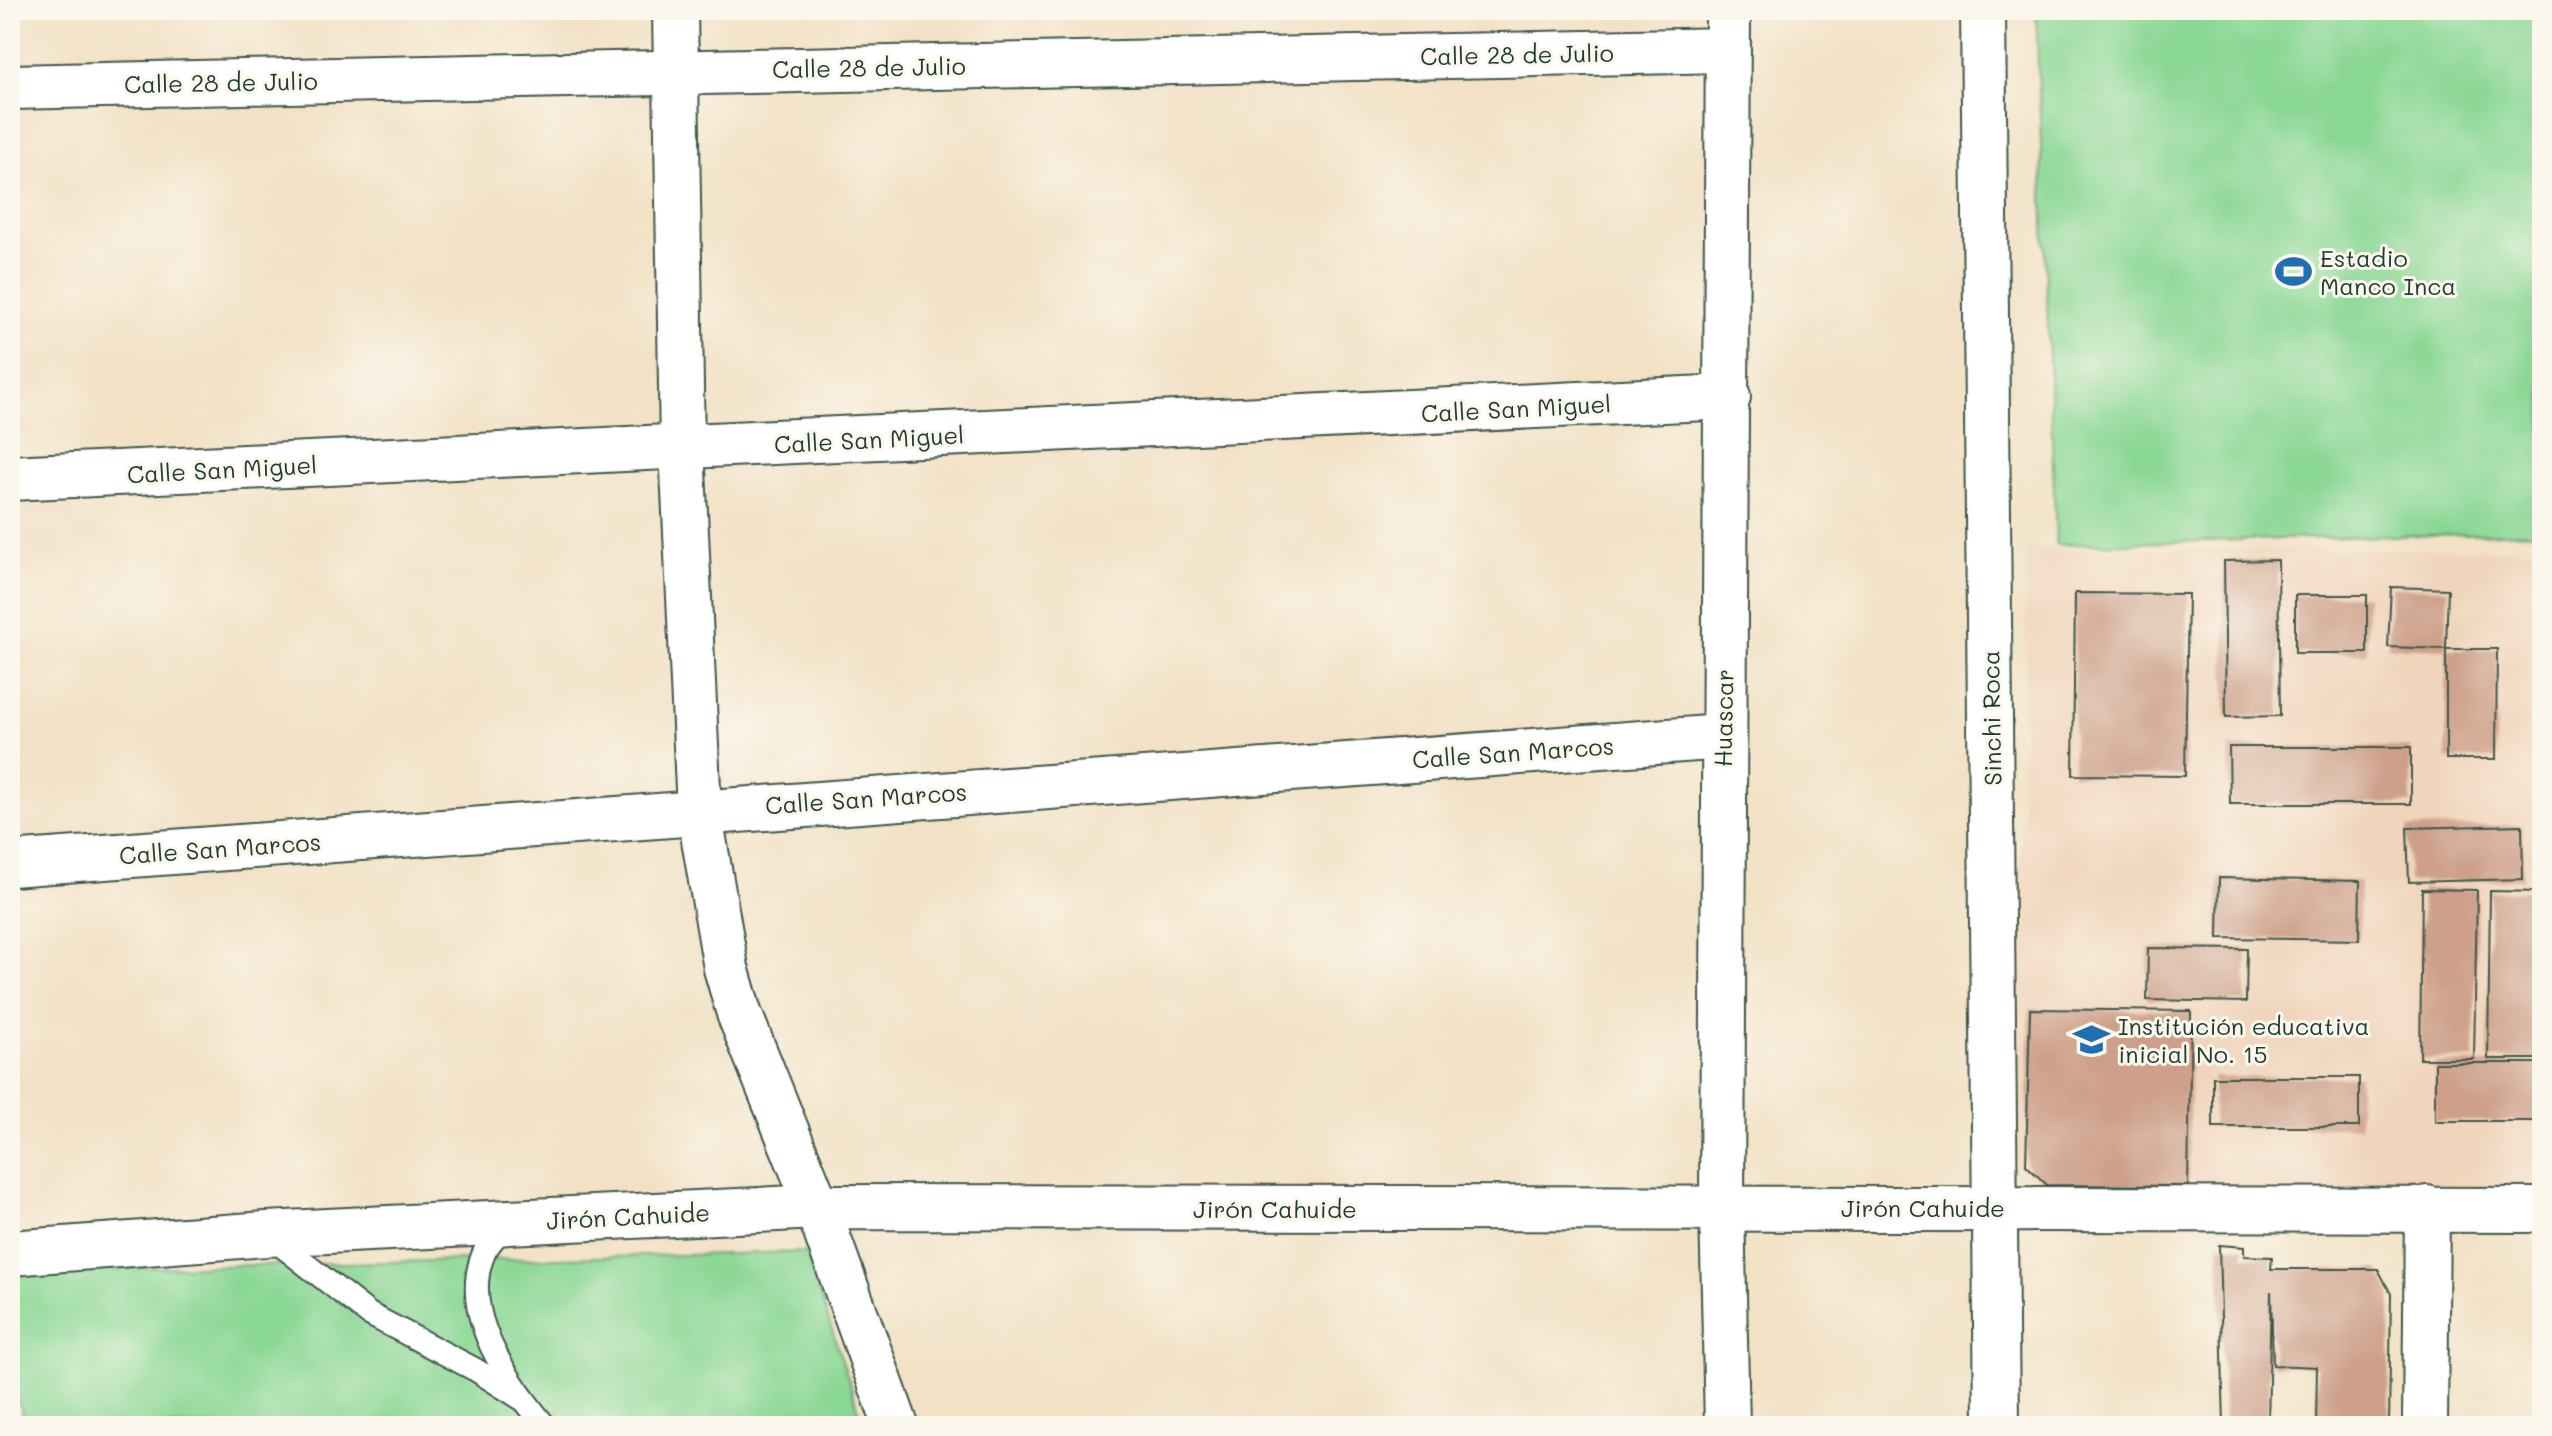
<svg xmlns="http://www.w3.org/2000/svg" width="2552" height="1436" font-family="Mali,sans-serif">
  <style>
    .built { fill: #f0d5bc }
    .green { fill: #8ad794; stroke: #548a64; stroke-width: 2 }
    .building { fill: #cea08a }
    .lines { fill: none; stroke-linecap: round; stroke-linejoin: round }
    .lane-casing { stroke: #3f564a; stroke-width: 26 }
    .street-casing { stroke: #3f564a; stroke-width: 48 }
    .lane { stroke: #fff; stroke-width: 22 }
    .street { stroke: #fff; stroke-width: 44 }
    .labels { text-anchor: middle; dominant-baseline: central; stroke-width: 6; stroke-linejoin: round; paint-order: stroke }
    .street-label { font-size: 24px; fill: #1f3d34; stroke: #fbf7ec }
    .poi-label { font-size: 24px; fill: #1f3d34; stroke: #fbf7ec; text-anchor: start }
  </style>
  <rect width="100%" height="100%" fill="#fbf7ec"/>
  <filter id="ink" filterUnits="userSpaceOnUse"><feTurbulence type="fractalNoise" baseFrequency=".0125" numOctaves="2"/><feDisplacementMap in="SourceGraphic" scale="16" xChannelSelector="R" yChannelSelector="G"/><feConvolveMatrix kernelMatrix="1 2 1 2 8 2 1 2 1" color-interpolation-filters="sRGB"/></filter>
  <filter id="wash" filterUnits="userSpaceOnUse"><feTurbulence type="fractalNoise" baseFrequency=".006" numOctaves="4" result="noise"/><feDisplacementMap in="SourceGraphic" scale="32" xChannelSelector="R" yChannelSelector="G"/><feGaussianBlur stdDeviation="1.8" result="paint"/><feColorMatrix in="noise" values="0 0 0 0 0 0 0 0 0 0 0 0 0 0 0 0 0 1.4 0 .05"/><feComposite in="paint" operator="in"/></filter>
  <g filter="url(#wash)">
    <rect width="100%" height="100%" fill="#f2e1c5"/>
    <path class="built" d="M2027 549H2542V1191L2043 1188 2015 1162Z"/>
    <g class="green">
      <path d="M2036 10H2542V532L2056 545Z"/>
      <path d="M806 1252 864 1426H27L10 1378V1271Z"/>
    </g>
    <g id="blocks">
      <g class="building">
        <path d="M2278 560 2280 716 2226 717 2224 561Z"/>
        <path d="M2391 587 2448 589 2446 649H2497L2496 759H2446V649L2388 647Z"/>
        <path d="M2075 593 2188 594 2185 776 2073 775Z"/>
        <rect x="2295" y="595" width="72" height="58"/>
        <path d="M2229 747H2411V804H2230Z"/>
        <path d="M2522 825 2523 879 2409 882 2407 828Z"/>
        <path d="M2219 878 2360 881 2359 940 2218 938Z"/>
        <path d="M2422 889 2477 890 2474 1059H2420Z"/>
        <path d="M2490 891 2542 892V1059H2488Z"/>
        <path d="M2148 948 2247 949 2246 1002 2147 1000Z"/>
        <path d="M2030 1009 2191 1011 2188 1186 2047 1185 2026 1165Z"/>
        <rect x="2435" y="1063" width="107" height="58"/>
        <rect x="2213" y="1077" width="146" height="50"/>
        <path d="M2219 1245 2244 1247V1256L2272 1257 2271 1269H2378L2391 1294 2389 1426H2316L2317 1367 2273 1365 2271 1291 2268 1426H2224Z"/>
      </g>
    </g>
  </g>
  <g filter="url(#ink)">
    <use href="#blocks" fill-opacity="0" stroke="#3f564a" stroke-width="2"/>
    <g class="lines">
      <defs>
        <g id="lane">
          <path d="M507 1224C499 1233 488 1243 484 1253 458 1312 508 1382 545 1426"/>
          <path d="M272 1238 369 1314 476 1370 522 1399"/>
        </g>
        <g id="street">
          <path d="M675 10 682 448 699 810 726 968 739 1013 817 1207 896 1426"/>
          <path d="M1983 10 1997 1426"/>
          <path d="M10 87 1728 50"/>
          <path d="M10 478 1728 397"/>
          <path d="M10 864 1723 737"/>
          <path d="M10 1253 266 1234 817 1207 2542 1210"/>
          <path d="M1727 1426 1722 1208 1728 10"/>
          <path d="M2425 1426 2427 1208"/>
        </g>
      </defs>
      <use href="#lane" class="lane-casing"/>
      <use href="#street" class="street-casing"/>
      <use href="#lane" class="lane"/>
      <use href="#street" class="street"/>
    </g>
  </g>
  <defs>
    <symbol id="stadium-bare" viewBox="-9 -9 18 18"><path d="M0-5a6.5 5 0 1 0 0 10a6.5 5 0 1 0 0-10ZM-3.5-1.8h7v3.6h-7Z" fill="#1f6fb2" stroke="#fbf7ec" stroke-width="2.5" paint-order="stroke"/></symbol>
    <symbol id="school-bare" viewBox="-9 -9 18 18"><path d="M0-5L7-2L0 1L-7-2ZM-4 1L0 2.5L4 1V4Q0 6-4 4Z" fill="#1f6fb2" stroke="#fbf7ec" stroke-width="2.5" paint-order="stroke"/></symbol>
  </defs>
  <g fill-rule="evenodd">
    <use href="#stadium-bare" x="2268" y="246" width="51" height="51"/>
    <use href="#school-bare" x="2066" y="1014" width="51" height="51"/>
  </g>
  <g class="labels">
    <g class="street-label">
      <text transform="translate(1517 54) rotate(-1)">Calle 28 de Julio</text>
      <text transform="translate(869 67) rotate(-1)">Calle 28 de Julio</text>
      <text transform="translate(221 82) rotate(-1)">Calle 28 de Julio</text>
      <text transform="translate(1516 408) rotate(-3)">Calle San Miguel</text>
      <text transform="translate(869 439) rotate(-3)">Calle San Miguel</text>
      <text transform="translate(222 469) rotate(-3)">Calle San Miguel</text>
      <text transform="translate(1723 718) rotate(-89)">Huascar</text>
      <text transform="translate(1991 718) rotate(-91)">Sinchi Roca</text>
      <text transform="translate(1513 752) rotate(-4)">Calle San Marcos</text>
      <text transform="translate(866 798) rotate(-4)">Calle San Marcos</text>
      <text transform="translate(220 848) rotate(-4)">Calle San Marcos</text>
      <text x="1923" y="1207">Jirón Cahuide</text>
      <text x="1275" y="1208">Jirón Cahuide</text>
      <text transform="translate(628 1216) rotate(-3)">Jirón Cahuide</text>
    </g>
    <g class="poi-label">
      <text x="2320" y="257">Estadio<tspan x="2320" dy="28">Manco Inca</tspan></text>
      <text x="2118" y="1025">Institución educativa<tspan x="2118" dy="28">inicial No. 15</tspan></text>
    </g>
  </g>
  <rect width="2552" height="1436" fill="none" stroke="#fbf7ec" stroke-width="40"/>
</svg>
